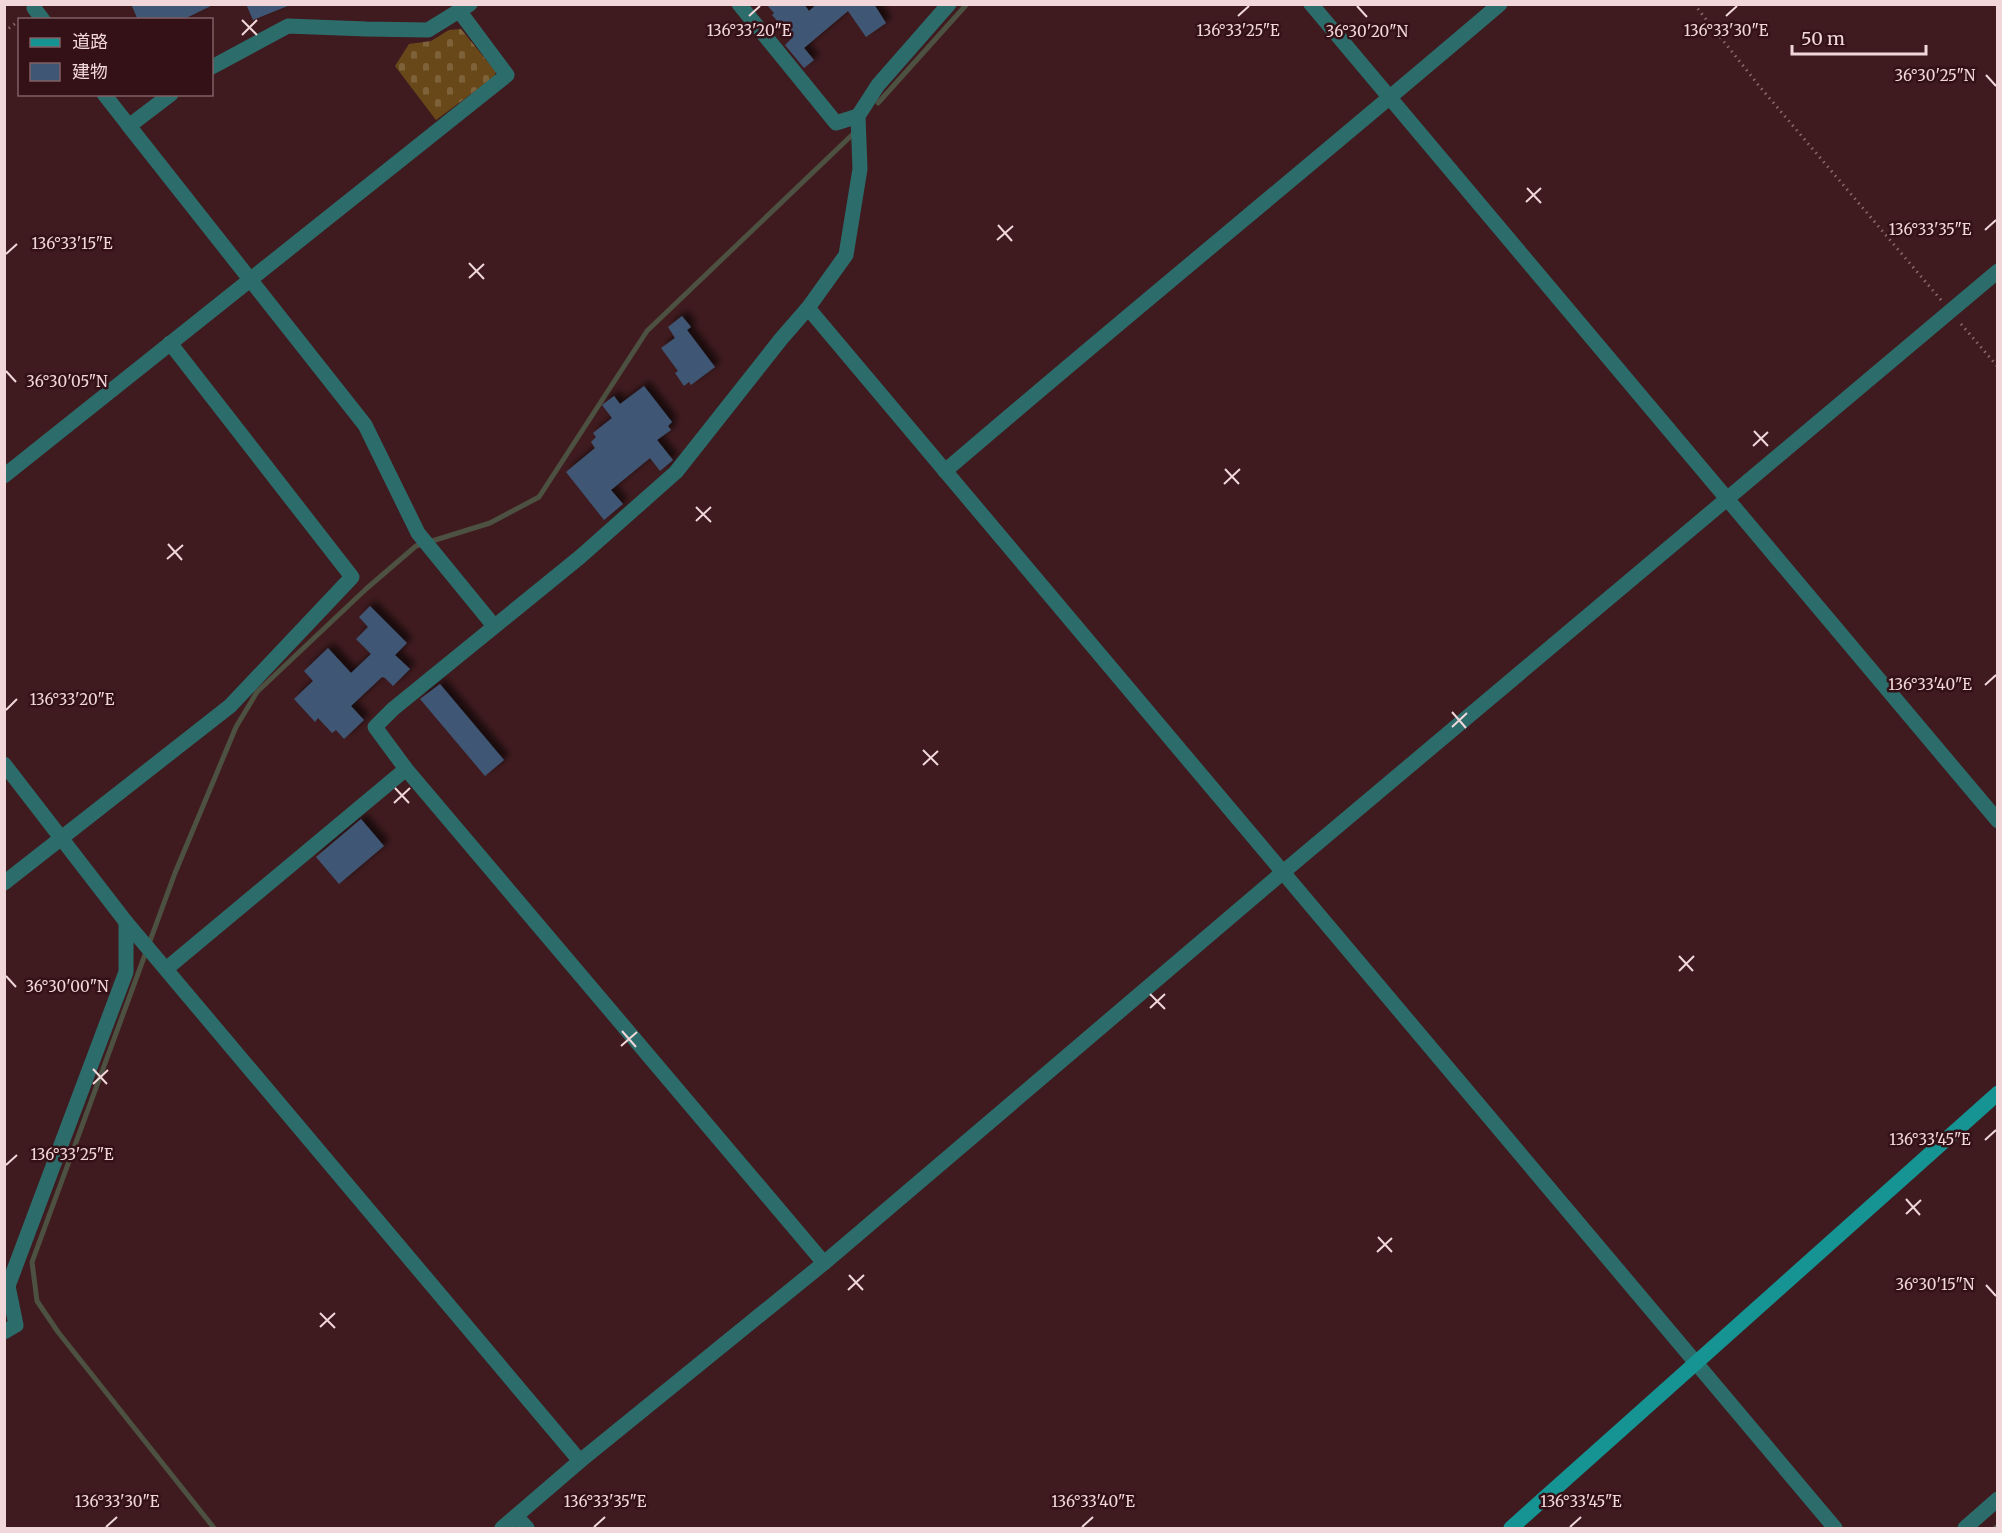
<svg xmlns="http://www.w3.org/2000/svg" width="2002" height="1533" font-family="Merriweather,'Noto Sans JP',serif">
  <style>
    .cemetery { fill: url(#cemetery-stones) }
    .lines { fill: none; stroke-linecap: round; stroke-linejoin: round }
    .stream { stroke: #4d5141; stroke-width: 5 }
    .building { fill: #3f5774; filter: url(#shadow) }
    .path { stroke: #88696c; stroke-width: 3; stroke-dasharray: 1.5 4.5; stroke-linecap: butt }
    .street { stroke: #2c6d6c; stroke-width: 15 }
    .secondary { stroke: #169493; stroke-width: 15 }
    .ticks { fill: none; stroke: #f1d7d9; stroke-width: 2 }
    .ticks-label { font-size: 15px; text-anchor: middle; fill: #f1d7d9; stroke: #341116; stroke-width: 5; stroke-linejoin: round; paint-order: stroke }
  </style>
  <defs>
    <pattern id="cemetery-stones" width="16" height="16" patternUnits="userSpaceOnUse" patternTransform="scale(1.5)"><rect width="16" height="16" fill="#684819"/><path d="M2 7V4a2 2 0 0 1 4 0v3zM10 15v-3a2 2 0 0 1 4 0v3z" fill="#7e623a"/></pattern>
    <filter id="shadow"><feDropShadow dx="5.5" dy="-5.5" stdDeviation="3" flood-color="#0009"/></filter>
  </defs>
  <rect width="100%" height="100%" fill="#3f1b1f"/>
  <path class="cemetery" d="M461 29 496 72 494 77 436 120 395 66 409 44 431 41 449 30Z"/>
  <g class="lines">
    <g class="stream">
      <path d="M878 103 967 4"/>
      <path d="M214 1528 58 1332 37 1301 32 1262 175 873 236 727 257 692 366 589 416 546 490 523 539 497 647 331 853 134"/>
      <path d="M1995 1528 1998 1526"/>
    </g>
  </g>
  <g class="building">
    <path d="M131 4H215L182 20H138Z"/>
    <path d="M246 4H290V5L253 20Z"/>
    <path d="M766 4H804L809 11 817 4H874L886 23 866 37 848 11 804 48 814 60 804 68 785 45 792 38 772 15 774 13Z"/>
    <path d="M682 316 691 327 687 330 715 367 691 385 689 382 684 386 675 373 678 371 661 348 675 338 668 327Z"/>
    <path d="M644 386 672 422 668 426 671 430 657 440 673 460 660 471 650 458 611 490 623 504 604 520 566 472 595 448 591 442 596 437 593 433 612 418 602 405 614 396 620 404Z"/>
    <path d="M370 606 407 643 395 655 410 669 393 686 385 678 382 677 351 706 364 720 344 739 336 730 332 733 318 718 315 722 294 699 313 681 304 671 328 648 351 673 371 654 356 639 368 627 359 617Z"/>
    <path d="M440 684 504 760 485 776 420 699Z"/>
    <path d="M361 819 384 846 339 884 316 857Z"/>
  </g>
  <g class="lines">
    <g class="path">
      <path d="M1694 4 1760 87 1941 300"/>
      <path d="M4 32 20 20"/>
      <path d="M1961 324 1998 367"/>
    </g>
    <g class="street">
      <path d="M739 4 836 123 858 116"/>
      <path d="M1311 4 1998 821"/>
      <path d="M34 8 43 20"/>
      <path d="M212 67 288 26 366 29 428 30 470 4"/>
      <path d="M104 94 129 126"/>
      <path d="M171 94 129 126 365 425 418 533 494 626"/>
      <path d="M808 308 1835 1528"/>
      <path d="M945 471C1128 314 1316 161 1500 4"/>
      <path d="M4 476 507 75 460 12"/>
      <path d="M4 764 126 922 580 1461"/>
      <path d="M4 883 230 706 352 577 170 343"/>
      <path d="M166 969 406 769"/>
      <path d="M824 1263 406 769 375 727 393 709 580 557 676 472 781 339 808 308 846 255 860 169 858 116 878 85 949 4"/>
      <path d="M4 1332 16 1325 8 1286 126 972V922"/>
      <path d="M516 1516 527 1528"/>
      <path d="M502 1528 580 1461 824 1263 1282 873 1998 271"/>
      <path d="M1965 1528 1998 1499"/>
    </g>
    <path class="secondary" d="M1511 1528 1998 1093"/>
  </g>
  <path class="ticks" d="M1357 6 1367 17M749 16 760 6M1238 16 1249 6M1726 16 1737 6M242 20 257 35M242 35 257 20M1986 75 1996 86M1527 188 1541 203M1526 202 1541 188M998 225 1012 241M1985 230 1996 220M997 240 1013 226M6 254 17 244M469 263 484 279M469 278 484 264M6 371 16 382M1754 431 1768 446M1753 446 1768 432M1225 469 1239 484M1224 484 1240 469M696 507 711 522M696 521 711 507M168 544 182 560M167 559 183 545M1985 685 1996 675M6 710 17 699M1452 712 1466 728M1452 727 1467 713M923 750 938 765M923 765 938 751M395 788 409 803M394 803 410 788M1679 956 1693 971M1679 971 1694 956M6 976 16 987M1150 994 1165 1009M1150 1008 1165 994M622 1031 636 1047M621 1046 637 1032M93 1069 107 1084M93 1084 108 1070M1985 1140 1996 1130M6 1165 17 1155M1906 1199 1920 1215M1906 1214 1921 1200M1378 1237 1392 1252M1377 1252 1392 1238M849 1275 863 1290M1986 1285 1996 1296M848 1290 864 1275M320 1313 335 1328M320 1327 335 1313M106 1527 117 1517M594 1527 605 1517M1082 1527 1093 1517M1570 1527 1581 1517"/>
  <g class="ticks-label">
    <text x="749" y="36">136°33'20"E</text>
    <text x="1238" y="36">136°33'25"E</text>
    <text x="1726" y="36">136°33'30"E</text>
    <text x="1367" y="37">36°30'20"N</text>
    <text x="1935" y="81">36°30'25"N</text>
    <text x="1930" y="235">136°33'35"E</text>
    <text x="72" y="249">136°33'15"E</text>
    <text x="67" y="387">36°30'05"N</text>
    <text x="1930" y="690">136°33'40"E</text>
    <text x="72" y="705">136°33'20"E</text>
    <text x="67" y="992">36°30'00"N</text>
    <text x="1930" y="1145">136°33'45"E</text>
    <text x="72" y="1160">136°33'25"E</text>
    <text x="1935" y="1290">36°30'15"N</text>
    <text x="117" y="1507">136°33'30"E</text>
    <text x="605" y="1507">136°33'35"E</text>
    <text x="1093" y="1507">136°33'40"E</text>
    <text x="1581" y="1507">136°33'45"E</text>
  </g>
  <rect width="2002" height="1533" fill="none" stroke="#f1d7d9" stroke-width="12"/>
  <rect x="18" y="18" width="195" height="78" fill="#341116" stroke="#806064" stroke-width="1.5"/>
  <rect x="30" y="38" width="30" height="9" fill="#169493" stroke="#806064" stroke-width="1.5"/>
  <text x="72" y="48" font-size="18" fill="#f1d7d9">道路</text>
  <rect x="30" y="63" width="30" height="18" fill="#3f5774" stroke="#806064" stroke-width="1.5"/>
  <text x="72" y="78" font-size="18" fill="#f1d7d9">建物</text>
  <path d="M1792 45v9h134v-9" fill="none" stroke="#f1d7d9" stroke-width="3"/>
  <text x="1801" y="45" font-size="18" fill="#f1d7d9" stroke="#341116" stroke-width="4.5" paint-order="stroke">50 m</text>
</svg>
